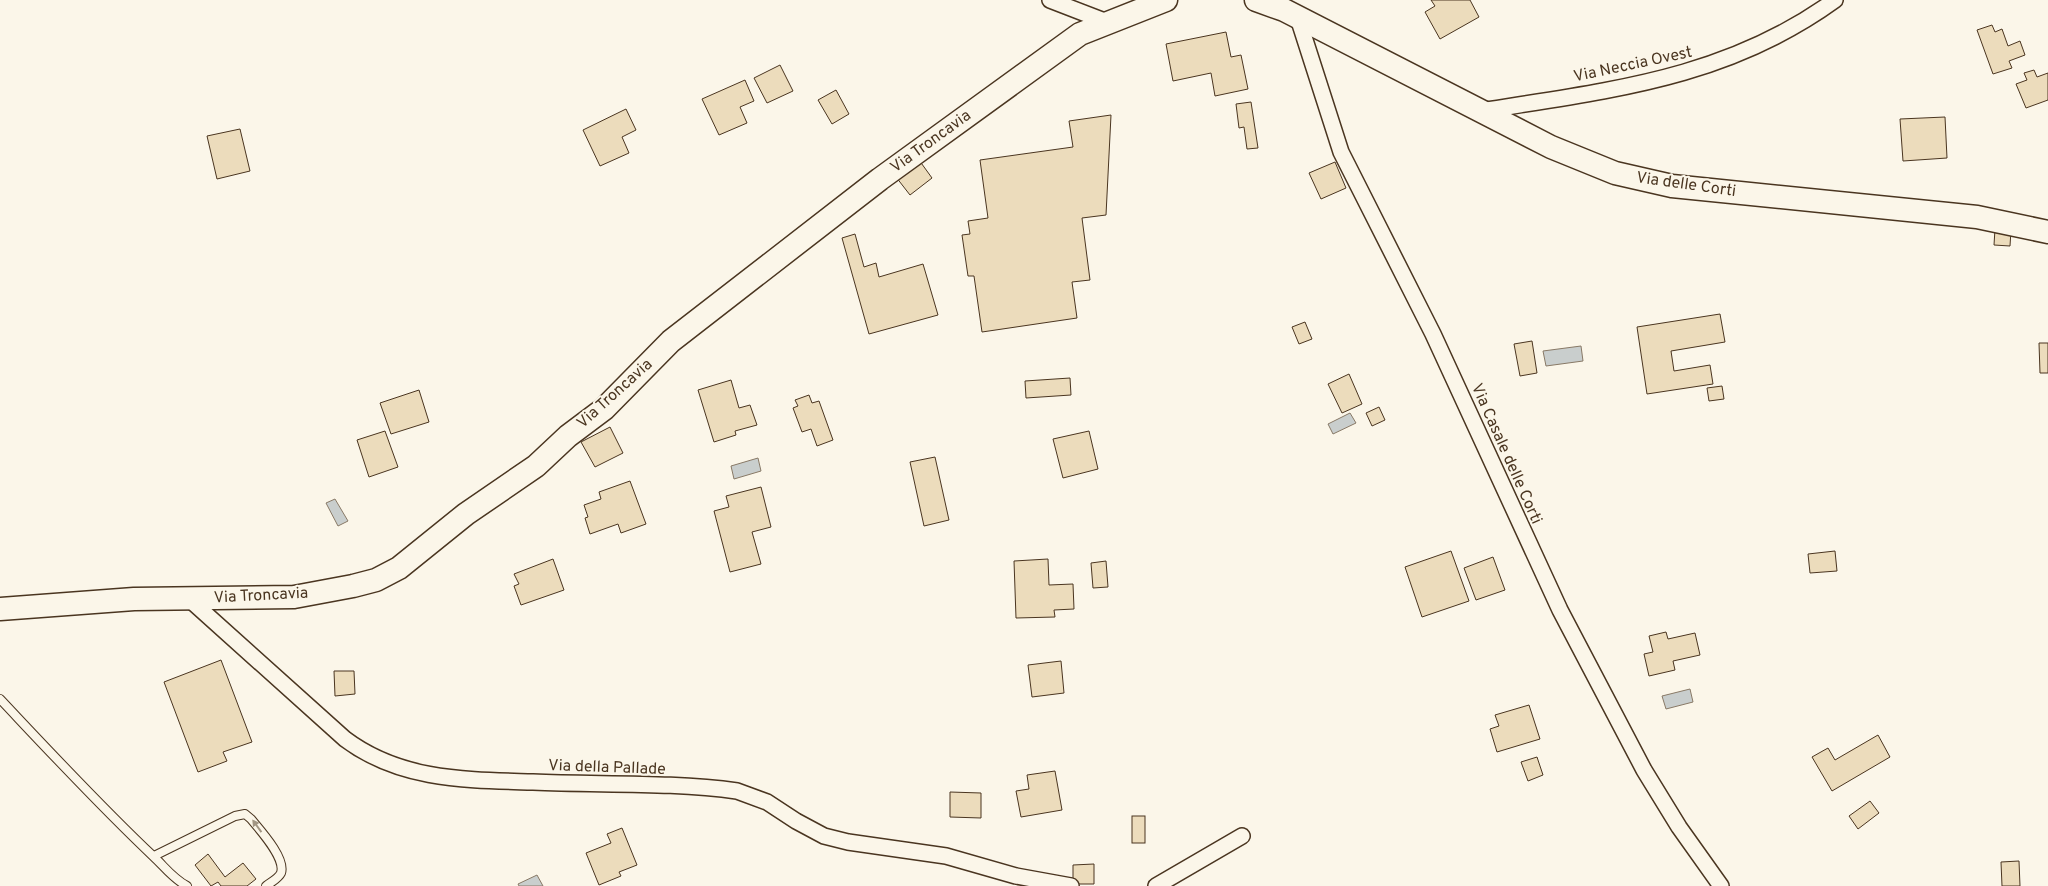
<svg xmlns="http://www.w3.org/2000/svg" width="2048" height="886" font-family="Overpass,sans-serif">
  <style>
    .water { fill: #c9cecd; stroke: #887966 }
    .building { fill: #ecdcbc; stroke: #4a3520 }
    .lines { fill: none; stroke-linecap: round; stroke-linejoin: round }
    .lane-casing { stroke: #4a3520; stroke-width: 10 }
    .street-casing { stroke: #4a3520; stroke-width: 18 }
    .secondary-casing { stroke: #4a3520; stroke-width: 25 }
    .lane { stroke: #fbf6e9; stroke-width: 8 }
    .street { stroke: #fbf6e9; stroke-width: 15 }
    .secondary { stroke: #fbf6e9; stroke-width: 22 }
    .oneway { fill: #a29684 }
    .labels { text-anchor: middle; dominant-baseline: central; stroke-width: 4; stroke-linejoin: round; paint-order: stroke }
    .street-label { font-size: 16px; fill: #4a3520; stroke: #fbf6e9 }
  </style>
  <rect width="100%" height="100%" fill="#fbf6e9"/>
  <g class="water">
    <path d="M1581 346 1583 361 1546 366 1543 351Z"/>
    <path d="M1350 413 1356 423 1333 434 1328 424Z"/>
    <path d="M758 458 761 471 734 479 731 466Z"/>
    <path d="M335 499 348 521 338 526 326 503Z"/>
    <path d="M1690 689 1693 702 1666 709 1662 696Z"/>
    <path d="M537 875 543 886H519L518 884Z"/>
  </g>
  <g class="building">
    <path d="M1431 0H1470L1479 17 1440 39 1425 12 1435 6Z"/>
    <path d="M1992 25 1995 32 2002 29 2008 46 2020 41 2025 55 2009 61 2012 68 1993 74 1977 30Z"/>
    <path d="M1226 32 1231 57 1241 55 1248 89 1215 96 1211 73 1173 81 1166 44Z"/>
    <path d="M780 65 793 91 767 103 754 78Z"/>
    <path d="M2034 70 2037 77 2048 73V100L2026 108 2016 84 2027 80 2024 73Z"/>
    <path d="M745 80 754 101 740 107 747 123 719 135 702 99Z"/>
    <path d="M836 90 849 114 832 124 818 100Z"/>
    <path d="M1251 102 1258 148 1247 149 1244 127 1239 128 1236 104Z"/>
    <path d="M626 109 636 130 622 137 629 153 600 166 583 130Z"/>
    <path d="M1111 115 1106 215 1082 218 1090 280 1072 282 1077 318 982 332 974 276H968L962 235 970 234 968 221 988 218 980 160 1073 147 1069 121Z"/>
    <path d="M1945 117 1947 158 1903 161 1900 119Z"/>
    <path d="M240 129 250 171 217 179 207 136Z"/>
    <path d="M919 160 932 178 910 195 896 177Z"/>
    <path d="M1335 162 1346 188 1321 199 1309 173Z"/>
    <path d="M1995 229 2011 230 2010 246 1994 245Z"/>
    <path d="M855 234 864 267 876 263 879 277 923 264 938 315 869 334 842 238Z"/>
    <path d="M1720 314 1725 342 1671 351 1674 371 1710 365 1713 384 1647 394 1637 327Z"/>
    <path d="M1305 322 1312 339 1299 344 1292 327Z"/>
    <path d="M1532 341 1537 373 1520 376 1514 344Z"/>
    <path d="M2039 343H2048V373H2040Z"/>
    <path d="M1349 374 1362 404 1342 413 1328 384Z"/>
    <path d="M1070 378 1071 395 1026 398 1025 381Z"/>
    <path d="M731 380 739 408 750 405 757 425 735 431 736 435 714 442 698 390Z"/>
    <path d="M1722 386 1724 399 1709 401 1707 388Z"/>
    <path d="M419 390 429 422 391 434 380 403Z"/>
    <path d="M809 395 812 403 819 401 833 440 817 446 811 429 802 432 793 408 798 406 795 400Z"/>
    <path d="M1379 407 1385 420 1372 426 1366 413Z"/>
    <path d="M610 427 623 453 595 467 581 442Z"/>
    <path d="M385 431 398 467 369 477 357 440Z"/>
    <path d="M1089 431 1098 469 1063 478 1053 439Z"/>
    <path d="M935 457 949 520 924 526 910 462Z"/>
    <path d="M630 481 646 524 621 533 618 524 590 534 585 518 588 517 584 505 601 499 599 492Z"/>
    <path d="M761 487 771 527 752 532 761 564 730 572 714 511 729 507 726 496Z"/>
    <path d="M1451 551 1469 601 1422 617 1405 567Z"/>
    <path d="M1835 551 1837 571 1810 573 1808 554Z"/>
    <path d="M1493 557 1505 590 1476 600 1464 568Z"/>
    <path d="M553 559 564 590 521 605 514 586 519 584 514 574Z"/>
    <path d="M1048 559 1049 585 1073 584 1074 609 1054 610 1055 617 1016 618 1014 561Z"/>
    <path d="M1106 561 1108 587 1093 588 1091 563Z"/>
    <path d="M1666 632 1668 639 1695 633 1700 655 1673 661 1675 670 1649 676 1644 654 1653 652 1649 636Z"/>
    <path d="M221 660 252 742 223 752 227 761 198 772 164 682Z"/>
    <path d="M1061 661 1064 693 1032 697 1028 665Z"/>
    <path d="M334 671H354L355 694 335 696Z"/>
    <path d="M1529 705 1540 739 1497 752 1490 729 1499 726 1495 715Z"/>
    <path d="M1878 735 1890 757 1832 791 1812 757 1828 748 1835 760Z"/>
    <path d="M1537 757 1543 775 1528 781 1521 762Z"/>
    <path d="M1055 771 1062 810 1021 817 1016 791 1029 789 1027 775Z"/>
    <path d="M950 792 981 793V818L950 817Z"/>
    <path d="M1870 801 1879 813 1858 829 1849 816Z"/>
    <rect x="1132" y="816" width="13" height="27"/>
    <path d="M622 828 637 865 619 872 621 876 599 885 586 853 611 843 607 834Z"/>
    <path d="M208 854 225 877 243 863 256 879 247 886H221L218 882 211 886 195 865Z"/>
    <path d="M2019 861 2020 886H2002L2001 862Z"/>
    <path d="M1094 864V884H1073V865Z"/>
  </g>
  <g class="lines">
    <defs>
      <g id="lane">
        <path d="M0 699C50 752 100 806 153 856 165 867 172 878 187 886"/>
        <path d="M154 856 235 816 245 814 251 819C260 830 286 858 281 873 278 879 271 882 266 886"/>
      </g>
      <g id="street">
        <path d="M1050 0 1107 22"/>
        <path d="M1298 18 1341 152 1433 334 1560 610 1644 770 1679 827 1721 886"/>
        <path d="M1481 111C1610 90 1726 79 1835 0"/>
        <path d="M188 598 345 739C401 781 467 780 533 782 599 785 673 782 737 791L767 802 796 821 824 836 848 842 946 856 1016 876 1071 886"/>
        <path d="M1156 886 1242 836"/>
      </g>
      <g id="secondary">
        <path d="M1256 0 1284 10 1551 147 1615 173 1672 186 1977 217 2048 232"/>
        <path d="M0 609 134 599 294 597 353 586 376 580 399 568 466 514 536 466 568 436 604 409 671 341 880 179 1080 34 1166 0"/>
      </g>
    </defs>
    <use href="#lane" class="lane-casing"/>
    <use href="#street" class="street-casing"/>
    <use href="#secondary" class="secondary-casing"/>
    <use href="#lane" class="lane"/>
    <use href="#street" class="street"/>
    <use href="#secondary" class="secondary"/>
  </g>
  <defs><path id="oneway-solid" d="M-6-.8H1V-3.2L6.5 0L1 3.2V.8H-6Z" transform="scale(1.25)"/></defs>
  <use class="oneway" href="#oneway-solid" transform="translate(257 826) rotate(-126)"/>
  <g class="labels">
    <g class="street-label">
      <text transform="translate(1633 65) rotate(-12)">Via Neccia Ovest</text>
      <text transform="translate(931 142) rotate(-36)">Via Troncavia</text>
      <text transform="translate(1686 185) rotate(8)">Via delle Corti</text>
      <text transform="translate(615 394) rotate(-42)">Via Troncavia</text>
      <text transform="translate(1506 454) rotate(66)">Via Casale delle Corti</text>
      <text transform="translate(261 596) rotate(-3)">Via Troncavia</text>
      <text transform="translate(607 768) rotate(2)">Via della Pallade</text>
    </g>
  </g>
</svg>
